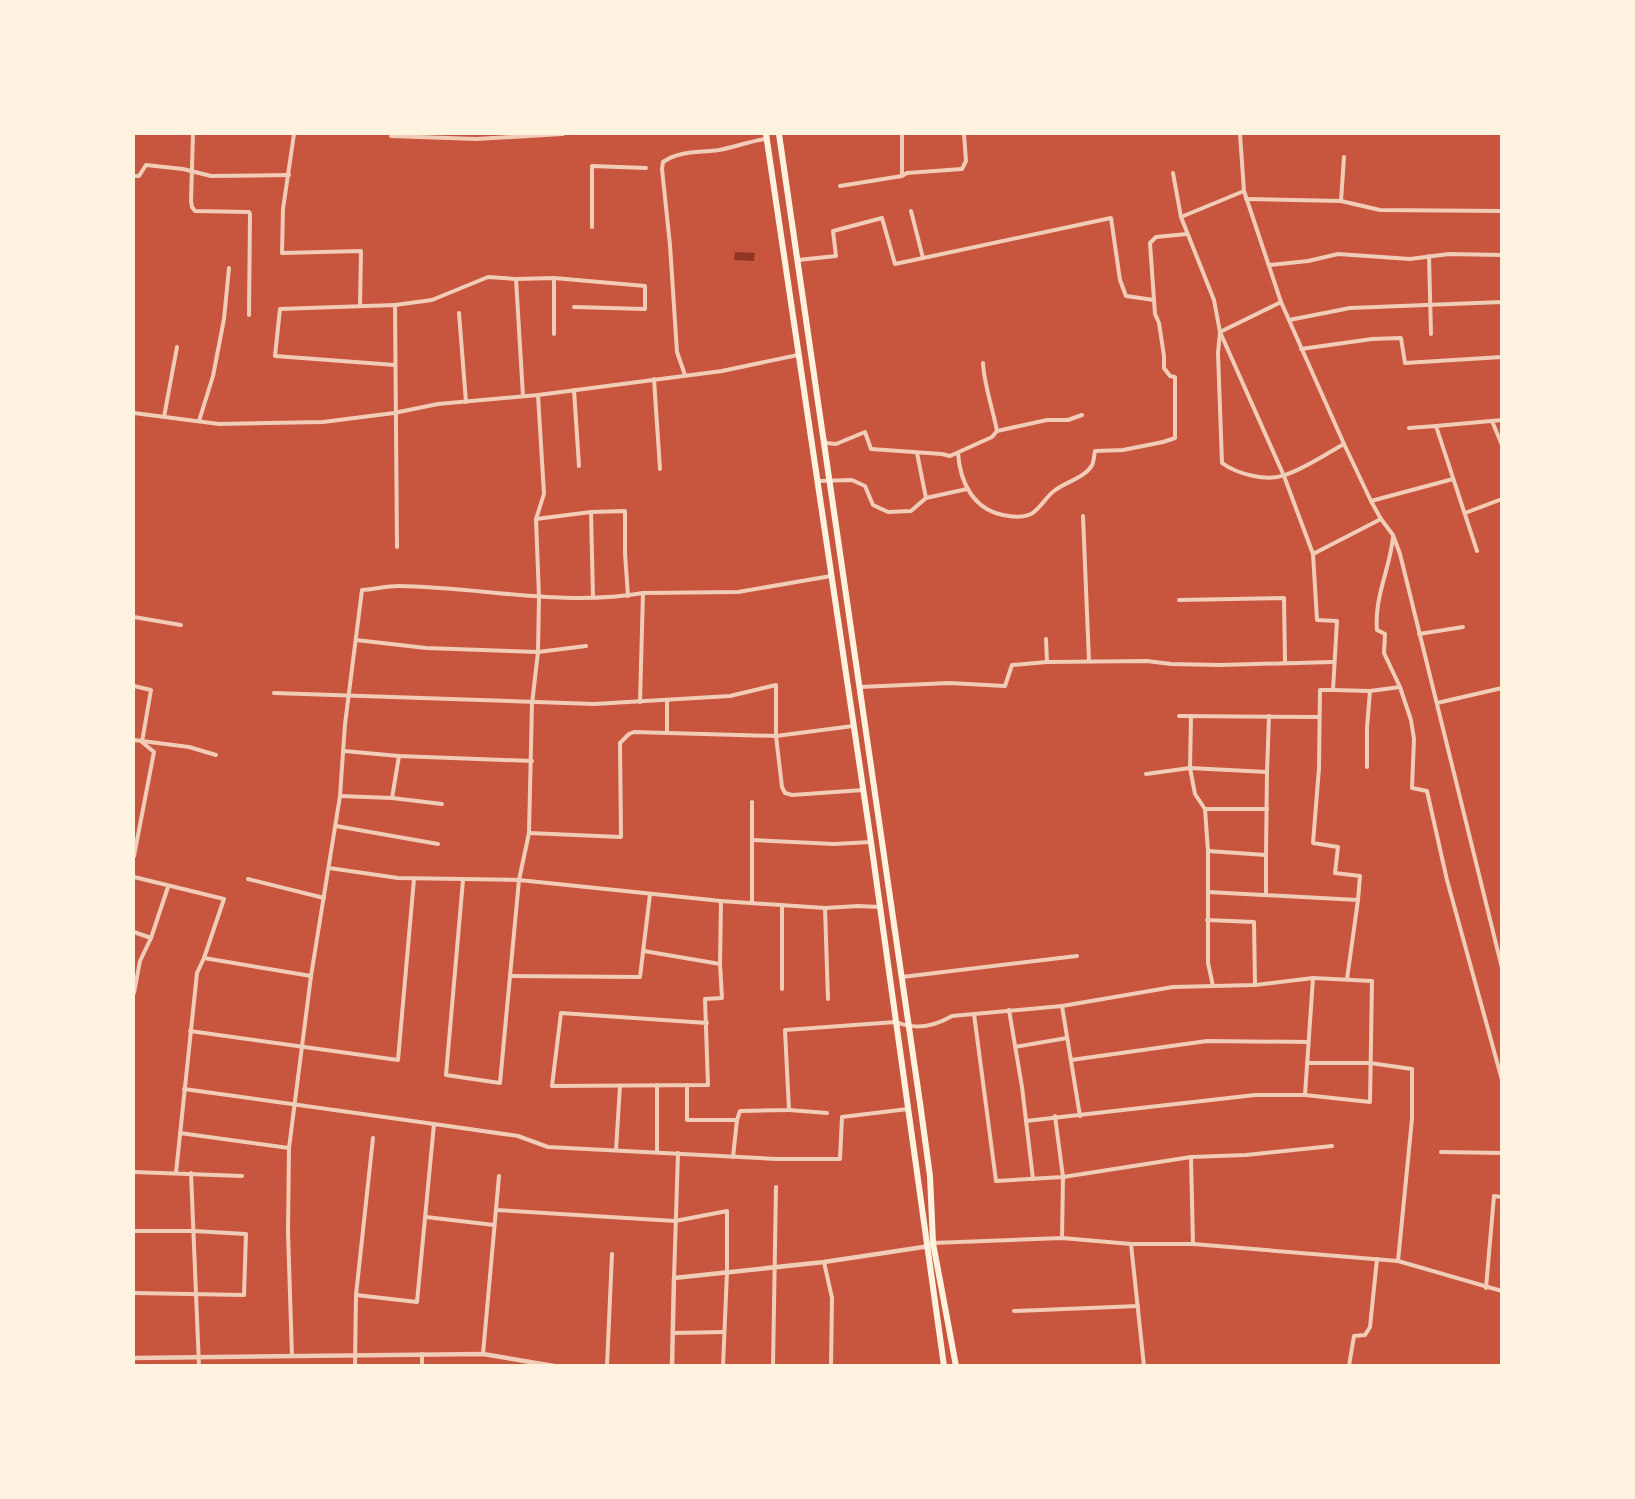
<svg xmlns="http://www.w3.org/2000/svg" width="1635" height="1499" font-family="'Titillium Web',sans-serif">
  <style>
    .water { fill: #8f3625 }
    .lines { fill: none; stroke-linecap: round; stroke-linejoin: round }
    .minor { stroke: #f1ccb7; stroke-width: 4 }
    .tertiary { stroke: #f1ccb7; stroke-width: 4.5 }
    .trunk { stroke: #fff3e0; stroke-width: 6 }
  </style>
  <rect width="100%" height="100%" fill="#c8553d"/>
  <path class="water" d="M735 252 755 253 754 261 734 260Z"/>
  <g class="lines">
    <g class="minor">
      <path d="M193 134 191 201 192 207 195 211 249 212 250 214 249 315"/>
      <path d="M294 134 283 209 282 253 361 251 360 306"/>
      <path d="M902 134V175"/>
      <path d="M1240 134 1244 191 1281 302 1344 444 1371 501 1381 519 1393 535 1400 554 1502 968"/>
      <path d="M391 136 476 139 563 134"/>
      <path d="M1173 173 1181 217 1214 300 1220 332 1284 476 1313 554 1317 620 1337 621 1333 690H1320L1319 768 1313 843 1338 847 1335 873 1360 876 1358 900"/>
      <path d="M134 176H139L146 165 183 169 211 176 289 175"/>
      <path d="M840 186 902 176 907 173 962 169 966 161 964 134"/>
      <path d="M1246 199 1341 201 1380 210 1502 211"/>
      <path d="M1341 201 1344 157"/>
      <path d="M911 211 923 258"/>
      <path d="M1181 217 1244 191"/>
      <path d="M592 227V166L646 168"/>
      <path d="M1429 256 1431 334"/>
      <path d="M798 260 836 256 833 231 882 218 895 264 1111 218 1120 280 1126 296 1154 300"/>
      <path d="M1269 265 1308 261 1338 254 1410 259 1449 254 1502 255"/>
      <path d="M554 278V334"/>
      <path d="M1281 302 1220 332 1218 353 1222 463C1237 474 1267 482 1285 475 1304 469 1326 454 1344 444"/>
      <path d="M395 305 432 300 488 277 516 279"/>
      <path d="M459 313 466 402"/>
      <path d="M1289 320 1350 308 1502 302"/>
      <path d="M1301 349 1372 339 1401 338 1405 363 1502 357"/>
      <path d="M983 363C984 385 993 409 997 431"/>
      <path d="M395 365 275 356 280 309 395 305C395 386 396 467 397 547"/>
      <path d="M685 375 677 352 670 245 662 169 663 162C680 150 700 153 719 150 735 147 750 141 766 139"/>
      <path d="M654 379 660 469"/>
      <path d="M574 390 579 466"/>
      <path d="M523 396 516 279 554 278 645 286V309L574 307"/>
      <path d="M134 413 219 424 323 422 394 413 438 404 538 395 722 371 798 355"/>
      <path d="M164 417 177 347"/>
      <path d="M199 421 213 376 224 319 229 268"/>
      <path d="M1492 421 1502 445"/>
      <path d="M1409 428 1436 426"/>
      <path d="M824 439 826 443 836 444 865 432 871 449 942 454 950 456 992 437 997 431 1047 420H1068L1082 415"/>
      <path d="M917 453 926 498"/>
      <path d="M958 453C960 482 973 509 1003 515 1012 517 1022 518 1031 514 1040 509 1046 497 1054 491 1065 482 1085 478 1092 465 1094 462 1094 455 1095 451L1123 450 1163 442 1175 438V377L1170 376 1164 368V356L1159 323 1155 314 1150 243 1156 237 1187 234"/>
      <path d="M818 481 852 480 865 486 873 505 888 512 911 511 926 498 967 489"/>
      <path d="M1371 501 1453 479"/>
      <path d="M591 512 593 597"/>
      <path d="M1465 513 1502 499"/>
      <path d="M1083 516 1089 661"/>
      <path d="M536 519 591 512 625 511V553L628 596"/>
      <path d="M1393 537C1390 569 1374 597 1377 630L1385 634 1384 653 1400 687 1411 720 1414 739 1412 788 1427 791 1447 880 1502 1080"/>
      <path d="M1477 551 1436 426 1502 420"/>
      <path d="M1313 554 1381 519"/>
      <path d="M1179 600 1284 598 1285 662"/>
      <path d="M134 617 181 625"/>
      <path d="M1419 634 1463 627"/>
      <path d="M1046 639 1047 662 1147 661 1171 664 1220 665 1333 662"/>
      <path d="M356 640 426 648 538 652 586 646"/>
      <path d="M134 686 151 690 142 742 154 752 134 856"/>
      <path d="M860 687 949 683 1005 686 1012 665 1047 662"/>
      <path d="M1333 690 1370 691 1400 687"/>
      <path d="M274 693 594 704 730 696 776 685V736L782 787 785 793 792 795 863 790"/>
      <path d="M640 702 643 593"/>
      <path d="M1437 703 1502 688"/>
      <path d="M1179 716 1319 717"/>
      <path d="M1191 716 1190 768 1195 794 1205 809 1208 851V963L1213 986"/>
      <path d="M667 732V700"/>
      <path d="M134 740 189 747 216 755"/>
      <path d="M344 751 399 756 532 761"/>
      <path d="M1367 767V728L1370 691"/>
      <path d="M1146 774 1190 768 1267 772 1269 716"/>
      <path d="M340 796 392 798 442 804"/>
      <path d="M392 798 399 756"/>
      <path d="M752 802V903"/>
      <path d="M1205 809H1267"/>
      <path d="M336 826 438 844"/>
      <path d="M529 833 621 837 620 743 629 734 634 732 776 736 853 726"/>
      <path d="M753 840 834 844 871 842"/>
      <path d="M1208 851 1266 855V894"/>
      <path d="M1266 855 1267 772"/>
      <path d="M329 868 398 878 519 880 721 901 825 908 828 999"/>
      <path d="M134 877 224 899 204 958 197 973 176 1173"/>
      <path d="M248 879 324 898"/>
      <path d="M463 880 446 1075 500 1083 519 880 529 833 532 704 538 652 539 597 536 519 544 494 538 395"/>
      <path d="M1208 892 1358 900 1347 979"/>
      <path d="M825 908 858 906 880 907"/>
      <path d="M1207 920 1254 922 1255 985"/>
      <path d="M134 932 151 938"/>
      <path d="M644 951 720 964"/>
      <path d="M204 958 311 976"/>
      <path d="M510 976 640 977 650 894"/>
      <path d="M902 977 1077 956"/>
      <path d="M782 989V905"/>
      <path d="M134 993 140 961 151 938 168 887"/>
      <path d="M1062 1006 1080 1116"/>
      <path d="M1009 1010 1022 1087 1033 1179"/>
      <path d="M974 1014 996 1181 1063 1177 1191 1157 1246 1155 1332 1146"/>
      <path d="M707 1023 561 1013 552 1086 708 1085 705 999 722 998 720 964 721 901"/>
      <path d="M190 1031 398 1060 414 879"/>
      <path d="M1015 1047 1067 1038"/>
      <path d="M1071 1060 1207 1041 1308 1042"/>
      <path d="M1307 1063H1370L1412 1069V1119L1398 1261"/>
      <path d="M657 1085V1152"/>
      <path d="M687 1085V1120H737L740 1111 789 1110 785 1030 896 1022C915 1030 935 1026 952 1016L1062 1006 1173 987 1255 985 1313 978 1372 981 1370 1102 1305 1095H1255L1026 1121"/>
      <path d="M184 1089 434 1124"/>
      <path d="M1305 1095 1313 978"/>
      <path d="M789 1110 827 1113"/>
      <path d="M1055 1116 1063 1177 1062 1238"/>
      <path d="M180 1133 289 1148"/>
      <path d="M616 1150 620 1086"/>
      <path d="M1441 1152 1502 1153"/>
      <path d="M733 1157 737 1120"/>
      <path d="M1191 1157 1193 1244"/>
      <path d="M134 1172 242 1176"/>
      <path d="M191 1173 199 1366"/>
      <path d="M496 1210 675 1221 727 1211V1272L723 1366"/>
      <path d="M426 1217 494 1225"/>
      <path d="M134 1231H194L246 1234 244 1295 134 1293"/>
      <path d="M933 1243 1062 1238 1131 1244H1193L1398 1261 1502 1291"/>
      <path d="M1131 1244 1144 1366"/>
      <path d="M824 1262 832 1298 831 1366"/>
      <path d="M674 1278 678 1153"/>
      <path d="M1486 1288 1494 1196 1502 1197"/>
      <path d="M356 1295 417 1302 434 1124 518 1136 548 1147 777 1159H840L842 1117 908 1109"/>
      <path d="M1014 1311 1138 1306"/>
      <path d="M673 1333 724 1332"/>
      <path d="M483 1354 499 1176"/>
      <path d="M292 1356 288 1232 289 1148 311 976 340 796 345 724 362 590C374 589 387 586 399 586 480 587 562 607 643 593L738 592 831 576"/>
      <path d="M355 1366 356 1295 373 1138"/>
      <path d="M422 1366V1354"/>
      <path d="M607 1366 612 1254"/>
      <path d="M773 1366 776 1187"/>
      <path d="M1349 1366 1354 1336 1365 1335 1370 1327 1377 1259"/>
    </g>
    <g class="tertiary">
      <path d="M134 1358 483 1354 554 1366"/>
      <path d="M672 1366 674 1278 824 1262 930 1246"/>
    </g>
    <g class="trunk">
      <path d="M766 134 871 842 944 1366"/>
      <path d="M779 134 920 1103 930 1176 933 1243 956 1366"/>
    </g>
  </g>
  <rect width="1635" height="1499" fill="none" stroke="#fff3e0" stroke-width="270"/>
</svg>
